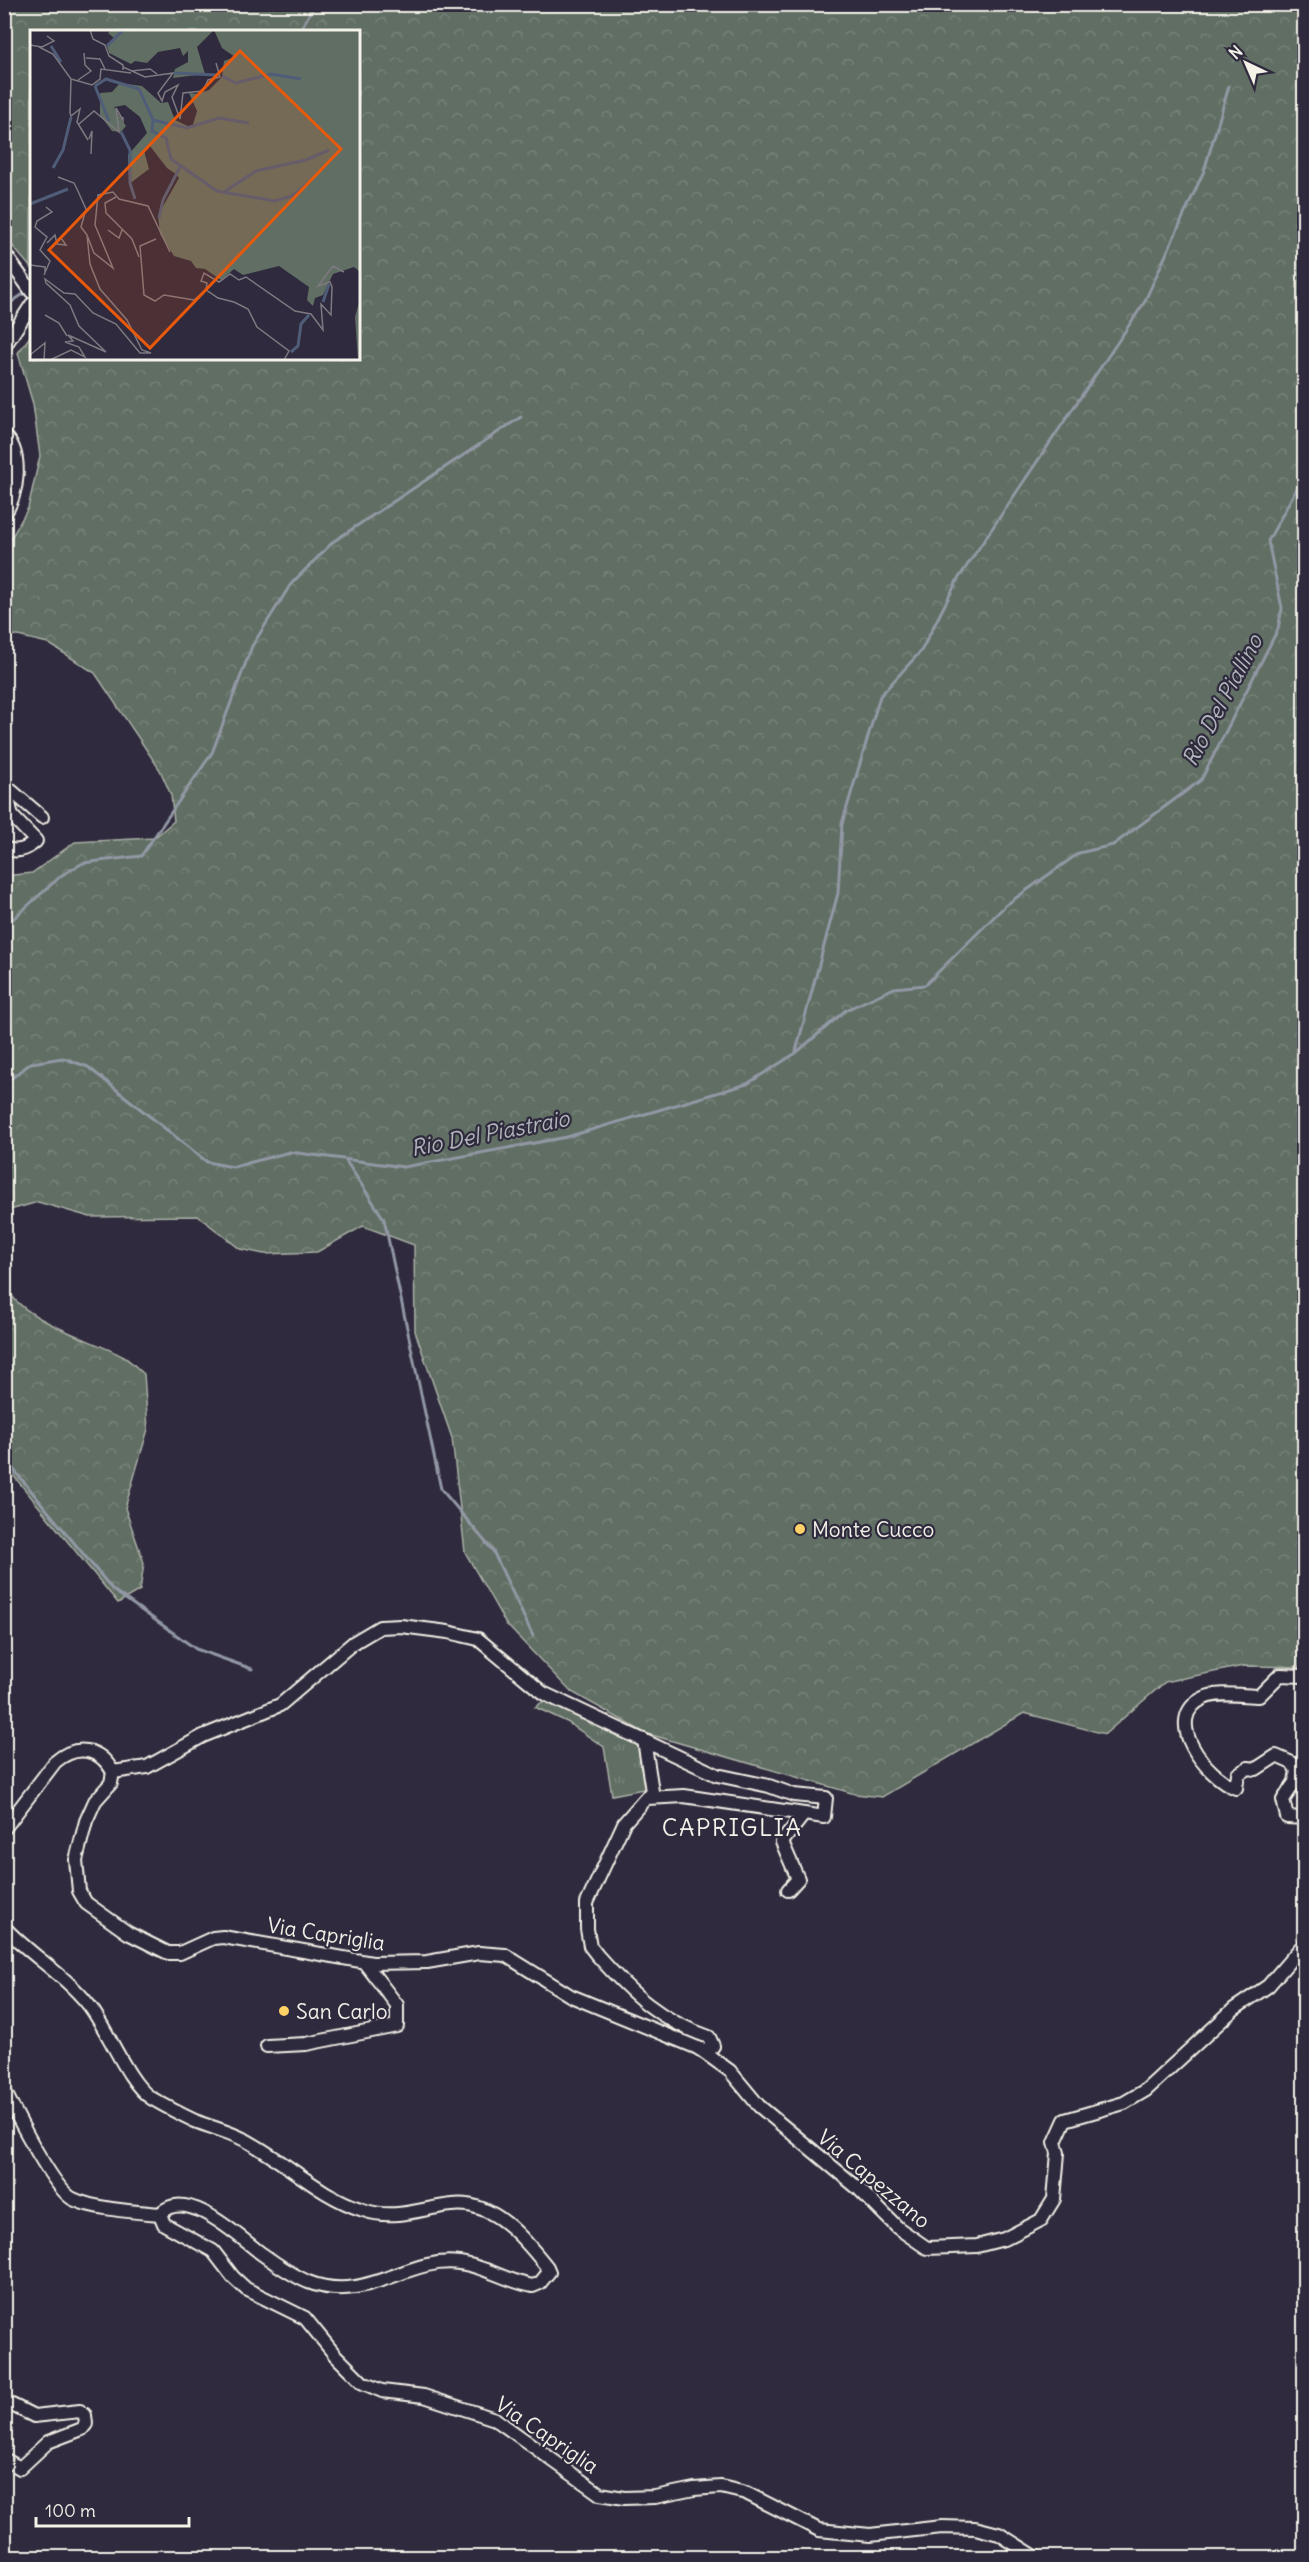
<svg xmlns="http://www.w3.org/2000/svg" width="1309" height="2562" font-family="Delius,sans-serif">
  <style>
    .forest { fill: url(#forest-crowns); stroke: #aab0a6; stroke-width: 1.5 }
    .park { fill: url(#park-tufts); stroke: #aab0a6; stroke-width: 1.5 }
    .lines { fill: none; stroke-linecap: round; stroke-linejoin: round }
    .stream { stroke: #9298a5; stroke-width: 3 }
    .minor-casing { stroke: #f4f1e8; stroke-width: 16 }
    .minor { stroke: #2f2a3d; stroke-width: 12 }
    .poi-dot { fill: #ffd166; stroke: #2f2a3d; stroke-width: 2 }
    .labels { text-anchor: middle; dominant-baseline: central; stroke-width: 4.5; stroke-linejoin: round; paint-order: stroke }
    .poi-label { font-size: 21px; fill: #f4f1e8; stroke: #2f2a3d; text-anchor: start }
    .street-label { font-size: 21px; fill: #f4f1e8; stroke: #2f2a3d }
    .water-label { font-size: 22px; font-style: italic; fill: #b2b6bc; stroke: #2f2a3d }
    .quarter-label { font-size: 24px; letter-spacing: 1.5px; fill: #f4f1e8; stroke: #2f2a3d }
    .inset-river { fill: none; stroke: #505d79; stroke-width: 3 }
    .inset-road { fill: none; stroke: #7e7a81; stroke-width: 1.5 }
    .view { fill: #e8590c; fill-opacity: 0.15; stroke: #e8590c; stroke-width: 3 }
    .inset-edge { fill: none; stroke: #f4f1e8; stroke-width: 3 }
  </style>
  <defs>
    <pattern id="forest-crowns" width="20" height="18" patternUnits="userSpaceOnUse" patternTransform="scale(1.5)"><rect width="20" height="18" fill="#616e63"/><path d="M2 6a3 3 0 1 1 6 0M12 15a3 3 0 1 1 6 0" fill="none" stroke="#788379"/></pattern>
    <pattern id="park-tufts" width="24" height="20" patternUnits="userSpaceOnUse" patternTransform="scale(1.5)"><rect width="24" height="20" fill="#616e63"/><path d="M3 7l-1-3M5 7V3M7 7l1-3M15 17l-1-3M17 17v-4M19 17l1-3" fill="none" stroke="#788379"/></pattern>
  </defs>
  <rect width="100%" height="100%" fill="#2f2a3d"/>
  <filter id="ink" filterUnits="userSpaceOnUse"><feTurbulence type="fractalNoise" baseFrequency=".0167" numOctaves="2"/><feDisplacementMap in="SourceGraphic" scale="12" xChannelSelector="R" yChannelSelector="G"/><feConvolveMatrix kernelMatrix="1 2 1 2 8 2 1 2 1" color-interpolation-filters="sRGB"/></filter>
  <g filter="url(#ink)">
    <g class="forest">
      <path d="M5 4 1304 5V1667L1243 1666 1165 1682 1105 1734 1024 1713 882 1797 855 1794 645 1733 570 1691 506 1624 465 1552 452 1438 415 1331 414 1245 363 1226 317 1252 264 1254 240 1249 198 1216 90 1217 38 1202 10 1210 5 1220V876L32 873 75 842 154 838 174 821 171 795 160 770 95 673 48 643 5 633V549L28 508 40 456 33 404 18 353 31 335 32 358H358V32H32L31 268 5 237 4 88 7 73 4 68Z"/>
      <path d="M5 1283C15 1319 92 1339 122 1356 130 1360 137 1368 144 1374L148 1429 125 1508 144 1563 140 1590 118 1603 13 1475 5 1470Z"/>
    </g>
    <path class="park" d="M548 1698 638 1741 649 1788 612 1795 604 1747 567 1722 535 1707Z"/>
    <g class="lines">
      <g class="stream">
        <path d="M299 32 315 4"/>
        <path d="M4 307 28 291"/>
        <path d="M4 927 62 875 83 863 141 856 212 753 252 646 291 584 334 541 521 417"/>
        <path d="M796 1051 838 893 842 824 880 696 921 651 958 579 1144 303 1204 171 1229 86"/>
        <path d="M4 1084 31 1063 63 1058 88 1067 207 1162 233 1167 290 1152 404 1167 567 1137 747 1084 796 1053 846 1010 894 988 925 985 1006 905 1079 853 1113 845 1201 780 1278 629 1282 608 1268 541 1304 475"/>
        <path d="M346 1161 384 1219 441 1489 493 1551 533 1636"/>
        <path d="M4 1458 113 1590 196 1649 252 1669"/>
      </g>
      <defs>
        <g id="minor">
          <path d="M4 253 32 292"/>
          <path d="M4 347 32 304"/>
          <path d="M4 435C23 451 19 495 4 514"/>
          <path d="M4 781 12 816 36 841C26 850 17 853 4 848"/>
          <path d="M7 787 42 817"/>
          <path d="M1304 1676 1280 1675 1259 1696C1244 1696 1218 1691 1204 1698 1160 1718 1206 1777 1236 1788L1238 1774 1248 1768 1256 1769 1276 1756 1292 1763 1297 1770 1295 1782 1283 1800 1287 1817 1304 1818"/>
          <path d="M644 1740 652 1791 624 1823 587 1903V1929L590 1946 597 1955C632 1994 659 2020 709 2037L713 2046 710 2050 699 2049"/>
          <path d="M113 1772 111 1783 95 1801 86 1821 76 1860 79 1891 86 1903 128 1933 168 1953H180L213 1938 223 1937 372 1963 427 1962 479 1953 505 1955 571 1996 698 2048 730 2071 759 2106 859 2189 898 2228 927 2248 977 2246 1004 2239 1041 2220 1054 2199 1058 2153 1055 2142 1065 2120 1124 2103 1146 2090 1234 2009 1268 1986 1304 1944"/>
          <path d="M113 1772 147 1767 203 1736 280 1705 353 1643 380 1627 401 1626 448 1632 478 1639 543 1693 717 1775 769 1786 794 1795 826 1798 824 1817 684 1796 647 1798"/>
          <path d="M4 1829 55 1762C76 1744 99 1747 113 1772"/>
          <path d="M788 1890 798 1879 782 1842 804 1814"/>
          <path d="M4 1927C30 1955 64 1974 88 2004 107 2027 128 2084 151 2098 165 2106 180 2114 195 2121 215 2129 236 2133 254 2145 292 2167 321 2196 363 2210 395 2221 421 2208 452 2205 493 2200 524 2238 547 2267L549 2272 540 2283 533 2286C508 2282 485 2266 459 2263 407 2256 367 2305 308 2282 292 2275 276 2264 262 2254 240 2238 186 2185 160 2214L164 2224 213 2251 233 2277 246 2289 305 2318 335 2355 363 2383 382 2391 424 2396 495 2419 600 2494 624 2498 655 2497 694 2489 721 2487 746 2493 819 2530 870 2535 942 2527 975 2528 999 2534 1037 2558"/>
          <path d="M267 2046 306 2044 397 2026V2005L364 1962"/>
          <path d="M4 2090C15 2112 54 2190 73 2199 93 2209 137 2212 160 2214"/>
          <path d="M4 2459 20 2468 48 2442 82 2429 86 2424 85 2415 80 2411 34 2416 12 2405"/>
        </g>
      </defs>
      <use href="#minor" class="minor-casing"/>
      <use href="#minor" class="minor"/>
    </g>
  </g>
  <g class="poi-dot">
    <circle cx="800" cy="1529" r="6"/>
    <circle cx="284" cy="2011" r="6"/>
  </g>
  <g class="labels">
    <g class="poi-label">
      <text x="812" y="1529">Monte Cucco</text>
      <text x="296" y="2011">San Carlo</text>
    </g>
    <g class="street-label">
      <text transform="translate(326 1934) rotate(9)">Via Capriglia</text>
      <text transform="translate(874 2179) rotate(40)">Via Capezzano</text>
      <text transform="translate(547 2435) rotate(34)">Via Capriglia</text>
    </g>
    <g class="water-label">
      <text transform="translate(1222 700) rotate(-62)">Rio Del Piallino</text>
      <text transform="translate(490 1133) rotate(-11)">Rio Del Piastraio</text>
    </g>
    <g class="quarter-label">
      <text x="732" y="1827">CAPRIGLIA</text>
    </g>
  </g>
  <g transform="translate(30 30)">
    <rect width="330" height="330" fill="#2f2a3d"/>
    <path d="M81 0H184L167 17 175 44 143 48 145 39 158 32V21L153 26 150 18 128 22 117 33 105 31 101 34 79 23 77 16 84 8 78 3ZM184 0H330V242L324 237 303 244 293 265 285 268 283 276 277 270 279 257 249 236 213 245 204 239 191 250 175 239 166 238 161 231 144 226 130 204 128 185 149 148 146 144 137 138 120 116 114 121 119 139 99 154 98 125 117 103 110 87 95 75 84 77 96 96 91 102 82 101 70 85V63L82 62 90 53 112 56 131 73 138 72 145 90 162 98 167 81 159 63 168 64 179 60 192 47 194 31 205 27 192 18ZM330 269V330H328L325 287Z" fill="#616e63"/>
    <path class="inset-river" d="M21 16 31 32M77 16 93 0M144 43 187 45M192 46 206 53 241 44 271 49M65 56 76 49 109 59 123 90 122 101 136 108 141 129 187 161 245 171 262 166 282 150M65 56 79 91M123 90 157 98 189 88 219 93M91 102 100 120V153L105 169M23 138 33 120 41 87M194 162 226 141 276 130 299 120M0 174 38 159M129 188 133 170 150 137M293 272 299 254M261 322 268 316 271 294 279 285"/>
    <path class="inset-road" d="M60 0 63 9 75 15 79 26 93 35V40M0 15 12 17 24 11 17 6M9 17 23 24 41 49 40 83 41 86 50 79 47 92 58 110M56 28 70 29 75 39M93 37 115 47 143 43 128 63 132 71 135 62 148 55 142 67 150 89 153 63 173 61 178 50 190 47 186 33M101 41 120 39 127 44M41 49 62 55 70 49 71 39 101 43M48 50 61 41 55 35 54 23M49 94 64 81 89 102 86 78 93 90V87M59 109 62 101 61 124M28 147 44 153 47 159 56 179 51 197 57 205M86 167 75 173 76 183 102 209 109 227M78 200 89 208 92 200M126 209 110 216 114 265 125 271 134 265 164 270 176 260 188 268 204 272 218 279 227 297 259 321 254 330M17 213 25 205 27 214 36 215 31 208M0 235 15 237V242M14 245 20 231 10 220 17 207 5 197 7 191 22 182 16 177M176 260 177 253 171 251 174 243 189 252 200 244 209 250 216 247 265 281 281 284 293 300 291 274 301 285 302 257 300 252 288 256 303 236 314 242M15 285 29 293 37 306M0 325 15 313 14 330M20 330 41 320 55 327 49 317 35 312 43 311 38 305 76 322 49 296 40 275 16 253 15 249 34 263 45 264 63 283 86 294 110 323H121L112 320 97 290 70 259 60 234 57 205 64 223 83 238 65 195 68 165 83 162 89 169 118 176 140 222"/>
    <path class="view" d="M210 21 311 119 120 318 19 220Z"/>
    <rect width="330" height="330" class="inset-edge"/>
  </g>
  <rect width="1309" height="2562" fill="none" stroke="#2f2a3d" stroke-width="24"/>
  <rect x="12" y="12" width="1285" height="2538" fill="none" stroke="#f4f1e8" stroke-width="2" filter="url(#ink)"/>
  <g transform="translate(1246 63) rotate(316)" stroke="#2f2a3d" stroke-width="4.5" paint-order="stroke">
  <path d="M0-4.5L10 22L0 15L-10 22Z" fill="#f4f1e8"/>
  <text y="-9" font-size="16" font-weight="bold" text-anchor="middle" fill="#f4f1e8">N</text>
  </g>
  <path d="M36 2517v9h153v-9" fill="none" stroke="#f4f1e8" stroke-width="3"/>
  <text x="45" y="2517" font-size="18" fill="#f4f1e8" stroke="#2f2a3d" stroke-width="4.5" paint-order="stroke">100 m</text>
</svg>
